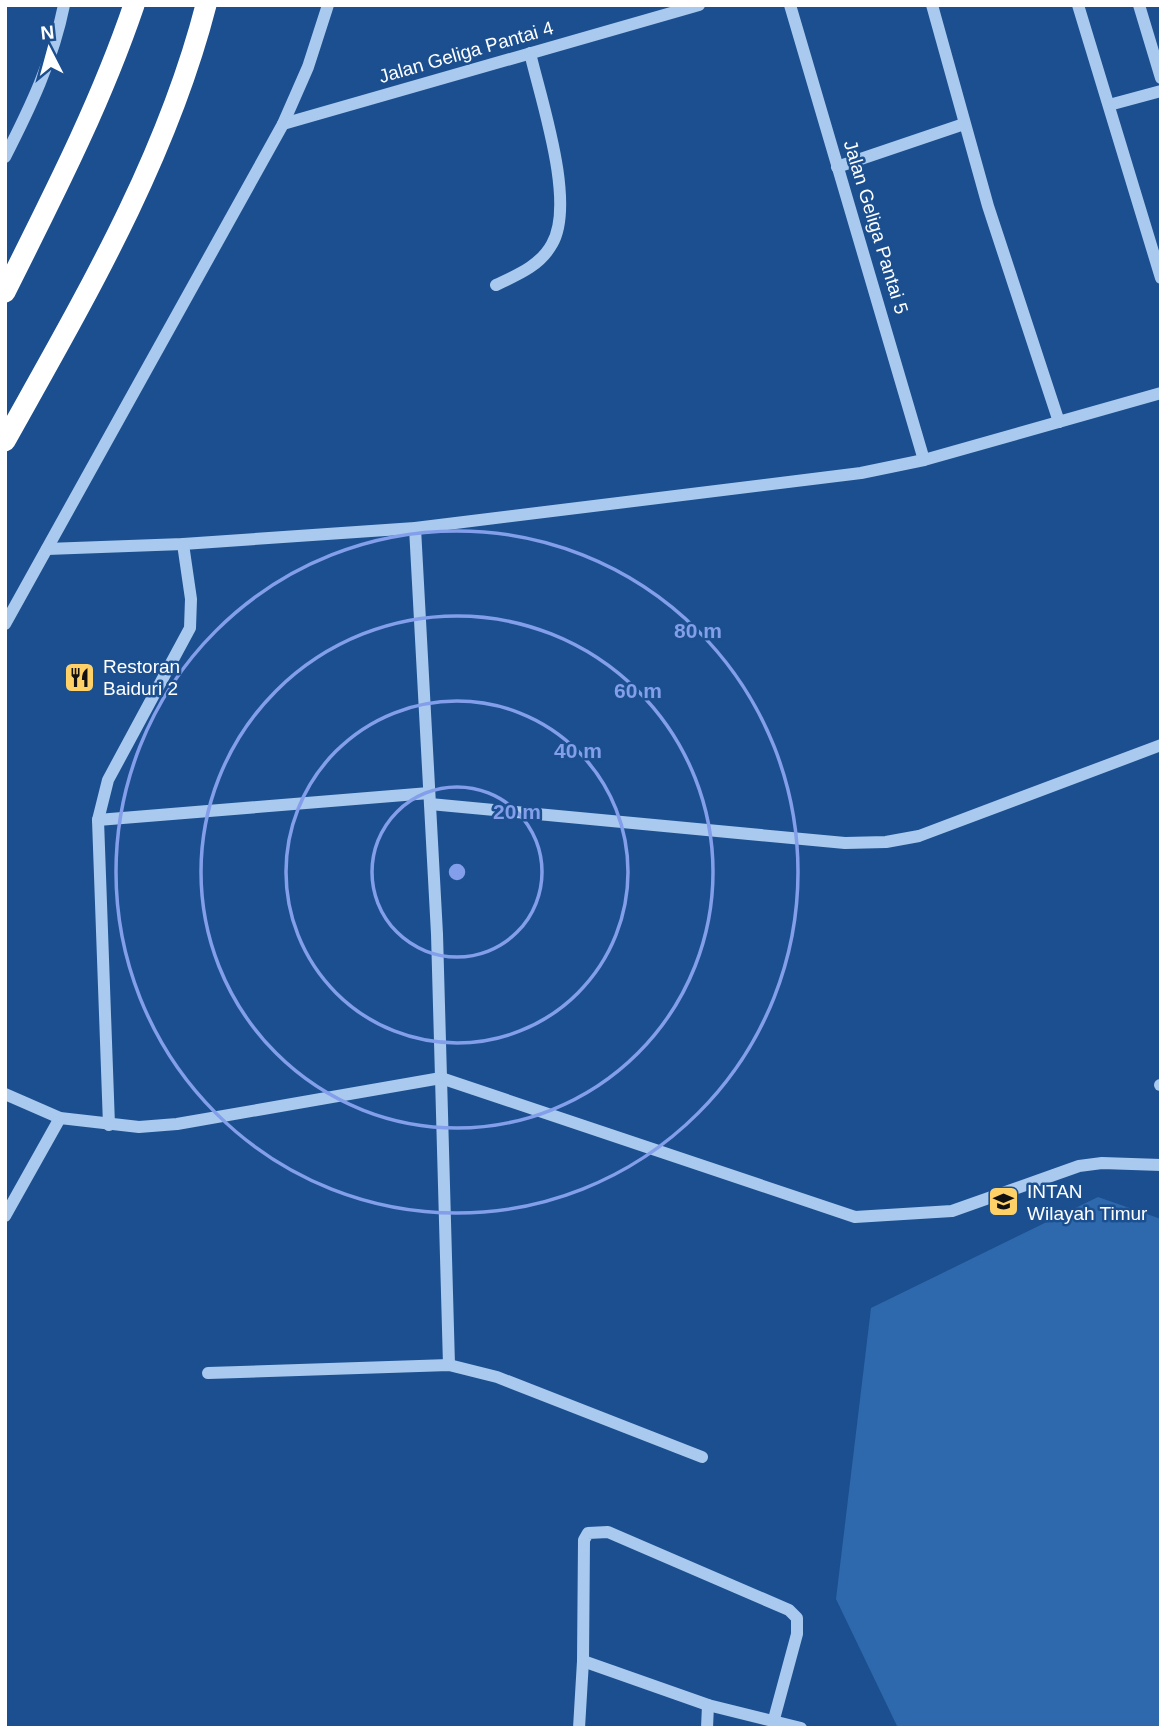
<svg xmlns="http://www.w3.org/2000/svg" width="1166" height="1733" font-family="Helvetica,sans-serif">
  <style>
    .green { fill: #2e69ad }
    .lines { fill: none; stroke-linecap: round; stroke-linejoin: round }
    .minor { stroke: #a9c9ee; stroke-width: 12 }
    .highway { stroke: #fff; stroke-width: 21 }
    .ring { fill: none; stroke: #839eea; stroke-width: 3.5 }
    .labels { text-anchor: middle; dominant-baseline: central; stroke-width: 5; stroke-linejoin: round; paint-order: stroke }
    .street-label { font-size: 19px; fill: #fff; stroke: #1b4f8f }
    .poi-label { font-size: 19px; fill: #fff; stroke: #1b4f8f; text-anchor: start }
    .centre { fill: #839eea; stroke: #1b4f8f; stroke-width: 3.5 }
    .ring-label { font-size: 21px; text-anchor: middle; font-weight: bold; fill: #839eea; stroke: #1b4f8f; stroke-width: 5; stroke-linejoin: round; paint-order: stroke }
  </style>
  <rect width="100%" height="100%" fill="#1b4f8f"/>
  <path class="green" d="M1098 1197 1161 1219V1728H898L836 1599 871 1308Z"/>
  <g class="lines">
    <g class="minor">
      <path d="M790 5 924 460"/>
      <path d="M932 5 988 206 1059 422"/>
      <path d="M1078 5 1161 278"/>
      <path d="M1139 5 1161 78"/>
      <path d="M1109 105 1161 91"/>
      <path d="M283 124 699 5"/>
      <path d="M5 157C30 108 53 60 64 5"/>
      <path d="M837 167 964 124"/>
      <path d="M496 285C517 275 540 266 552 244 576 203 541 100 530 53"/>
      <path d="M415 528 437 934 449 1365"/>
      <path d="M47 549 183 544 415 528 861 473 924 460 1161 393"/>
      <path d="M5 624 283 124 308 67 328 5"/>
      <path d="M430 804 845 843 886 842 919 836 1161 745"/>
      <path d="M98 820 429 793"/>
      <path d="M1160 1085H1161"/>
      <path d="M5 1094 60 1118 139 1127 177 1124 441 1078 855 1217 952 1211 1079 1166 1102 1163 1161 1165"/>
      <path d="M109 1125 98 820 108 780 190 628 191 599 183 544"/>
      <path d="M5 1216 60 1118"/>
      <path d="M208 1373 449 1365 497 1377 702 1457"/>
      <path d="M583 1661 708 1705 801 1728"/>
      <path d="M579 1728 583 1661 584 1540 588 1533 608 1532 789 1610 797 1618V1634L774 1719"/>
      <path d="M707 1728 708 1705"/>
    </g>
    <g class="highway">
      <path d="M5 292C52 198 100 105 134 5"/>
      <path d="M5 441C83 301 166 161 206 5"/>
    </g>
  </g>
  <g class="ring">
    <circle cx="457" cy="872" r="85"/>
    <circle cx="457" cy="872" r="171"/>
    <circle cx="457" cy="872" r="256"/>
    <circle cx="457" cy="872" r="341"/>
  </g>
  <defs>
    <symbol id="restaurant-square" viewBox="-11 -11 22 22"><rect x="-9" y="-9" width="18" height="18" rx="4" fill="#ffd166" stroke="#1b4f8f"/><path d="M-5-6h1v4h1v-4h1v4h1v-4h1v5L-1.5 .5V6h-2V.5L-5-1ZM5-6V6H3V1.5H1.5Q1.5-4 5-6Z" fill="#111"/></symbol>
    <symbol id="university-square" viewBox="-11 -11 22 22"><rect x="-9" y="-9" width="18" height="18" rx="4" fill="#ffd166" stroke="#1b4f8f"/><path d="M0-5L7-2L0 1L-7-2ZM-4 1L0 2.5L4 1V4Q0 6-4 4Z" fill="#111"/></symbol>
  </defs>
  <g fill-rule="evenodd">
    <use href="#restaurant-square" x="62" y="660" width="35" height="35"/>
    <use href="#university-square" x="986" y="1184" width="35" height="35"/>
  </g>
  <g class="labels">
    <g class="street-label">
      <text transform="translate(466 52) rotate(-16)">Jalan Geliga Pantai 4</text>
      <text transform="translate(876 227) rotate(73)">Jalan Geliga Pantai 5</text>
    </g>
    <g class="poi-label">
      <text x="103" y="666">Restoran<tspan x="103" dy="22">Baiduri 2</tspan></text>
      <text x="1027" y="1191">INTAN<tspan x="1027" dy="22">Wilayah Timur</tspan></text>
    </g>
  </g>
  <circle cx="457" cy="872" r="10" class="centre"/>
  <g class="ring-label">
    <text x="698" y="638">80 m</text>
    <text x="638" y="698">60 m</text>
    <text x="578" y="758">40 m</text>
    <text x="517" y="819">20 m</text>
  </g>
  <rect width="1166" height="1733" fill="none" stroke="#ffffff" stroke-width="14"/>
  <g transform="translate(49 49) rotate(354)" stroke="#1b4f8f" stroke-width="5" paint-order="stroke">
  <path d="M0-5L12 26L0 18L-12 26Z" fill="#ffffff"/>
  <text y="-10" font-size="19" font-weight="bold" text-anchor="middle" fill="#ffffff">N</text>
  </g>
</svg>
